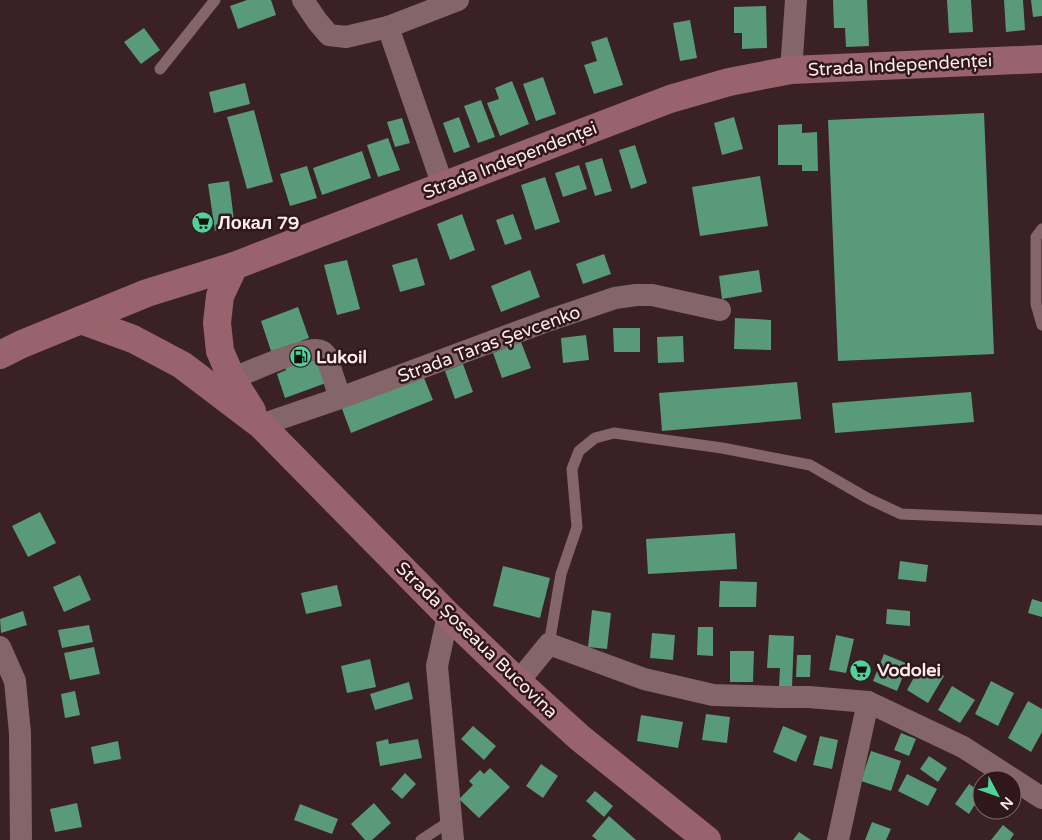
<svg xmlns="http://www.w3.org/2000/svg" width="1042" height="840" font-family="'Varela Round',sans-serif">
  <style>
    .building { fill: #589a79 }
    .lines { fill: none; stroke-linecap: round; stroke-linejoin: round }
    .service { stroke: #84666a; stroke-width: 11 }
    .minor { stroke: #84666a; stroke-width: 22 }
    .secondary { stroke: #98636c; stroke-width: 28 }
    .labels { text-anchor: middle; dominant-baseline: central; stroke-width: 5; stroke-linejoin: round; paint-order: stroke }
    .street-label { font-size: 18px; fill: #fdebed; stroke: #2f171b }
    .poi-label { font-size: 18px; font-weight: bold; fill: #fdebed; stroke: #2f171b; text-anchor: start }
  </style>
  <rect width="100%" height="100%" fill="#3a2125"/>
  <g class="building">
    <path d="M247 0H271L276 15 238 29 230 6Z"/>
    <path d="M833 0H867L869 46 846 47 845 28H834Z"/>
    <path d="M947 0H971L973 32 949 33Z"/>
    <path d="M1004 0H1023L1025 30 1006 32Z"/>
    <path d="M1031 0H1042V16L1033 17Z"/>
    <path d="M766 6 767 48 742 49V33H734V7Z"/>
    <path d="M690 20 697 58 680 61 673 23Z"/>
    <path d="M144 28 160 50 141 64 124 42Z"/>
    <path d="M607 37 623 85 594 94 584 65 597 61 591 42Z"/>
    <path d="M543 77 556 114 536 121 523 84Z"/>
    <path d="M512 81 529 124 500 136 487 103 499 99 495 88Z"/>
    <path d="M245 83 250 104 214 113 209 92Z"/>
    <path d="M481 100 495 137 478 143 464 106Z"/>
    <path d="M254 110 273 182 247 189 227 117Z"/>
    <path d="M984 113 994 354 838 361 828 120Z"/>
    <path d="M459 117 470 147 454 153 443 123Z"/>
    <path d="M734 117 743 149 722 155 714 123Z"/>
    <path d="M402 118 410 143 395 147 387 122Z"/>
    <path d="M802 124V133L817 132 818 171H802V165H778V125Z"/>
    <path d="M388 138 400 170 378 177 367 145Z"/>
    <path d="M635 145 647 183 631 189 619 150Z"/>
    <path d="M362 151 371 178 322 195 313 168Z"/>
    <path d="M602 158 612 191 595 196 585 163Z"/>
    <path d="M579 165 587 189 563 197 555 173Z"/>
    <path d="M307 166 317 198 290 206 280 174Z"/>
    <path d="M760 176 768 226 700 236 692 187Z"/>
    <path d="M545 177 560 222 535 230 521 185Z"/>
    <path d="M229 181 235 228 215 231 208 184Z"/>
    <path d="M462 214 475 250 450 260 437 224Z"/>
    <path d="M513 214 522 239 505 245 496 220Z"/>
    <path d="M604 254 611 274 583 284 576 264Z"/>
    <path d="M417 258 425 285 400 292 392 265Z"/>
    <path d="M347 260 360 309 337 315 324 265Z"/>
    <path d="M530 270 540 297 501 312 491 286Z"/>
    <path d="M759 270 762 292 722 299 719 276Z"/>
    <path d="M298 307 309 338 301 341 309 362 318 359 326 383 285 398 277 374 286 370 278 349 271 351 261 321Z"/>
    <path d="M735 318 771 320V350L734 349Z"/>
    <path d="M613 328H640V352H614Z"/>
    <path d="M586 335 589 360 563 363 561 338Z"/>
    <path d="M683 336 684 362 658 363 657 337Z"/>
    <path d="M521 342 531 368 502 378 493 353Z"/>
    <path d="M463 364 473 392 455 399 445 371Z"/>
    <path d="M422 373 433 400 351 433 341 406Z"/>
    <path d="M797 382 801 419 662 431 659 393Z"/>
    <path d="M971 392 974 422 835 433 832 403Z"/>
    <path d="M40 512 56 543 28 557 12 526Z"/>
    <path d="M735 533 737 569 648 574 646 539Z"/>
    <path d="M900 561 928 565 926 582 898 579Z"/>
    <path d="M503 566 550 578 540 618 493 606Z"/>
    <path d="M80 575 91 600 64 612 53 587Z"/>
    <path d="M720 581 757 582 756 607H719Z"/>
    <path d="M337 585 342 606 306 614 301 593Z"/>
    <path d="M1032 599 1042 602V617L1028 613Z"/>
    <path d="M887 609 910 611V626L886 624Z"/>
    <path d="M592 610 611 613 607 649 588 647Z"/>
    <path d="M23 611 27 625 1 633 0 619Z"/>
    <path d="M89 625 93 642 62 648 58 630Z"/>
    <path d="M698 627H713V656L697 655Z"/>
    <path d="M652 633 675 635 673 660 650 658Z"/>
    <path d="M769 635 794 636 792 687 779 686 780 668H767Z"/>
    <path d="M836 635 854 639 846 673 829 670Z"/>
    <path d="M94 647 100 674 70 680 64 653Z"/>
    <path d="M730 651H754L753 682H730Z"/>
    <path d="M884 654 908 664 897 691 873 681Z"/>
    <path d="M797 655H811L810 677H796Z"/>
    <path d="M370 659 376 687 347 693 341 666Z"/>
    <path d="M922 663 944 676 928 703 907 690Z"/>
    <path d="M991 681 1014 693 998 726 975 714Z"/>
    <path d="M409 682 413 699 375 710 370 694Z"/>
    <path d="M952 686 975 700 960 723 938 710Z"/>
    <path d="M75 691 80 715 65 718 61 694Z"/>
    <path d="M1028 701 1042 709V732L1031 752 1008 738Z"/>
    <path d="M706 714 730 717 727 743 702 740Z"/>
    <path d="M641 715 683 722 678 748 637 741Z"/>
    <path d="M473 726 496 746 484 760 461 739Z"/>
    <path d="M783 726 807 736 796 762 773 752Z"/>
    <path d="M901 733 916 739 909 756 894 750Z"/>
    <path d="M820 736 838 740 832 769 813 765Z"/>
    <path d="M388 739 389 744 418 739 422 758 380 766 376 742Z"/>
    <path d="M118 741 121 759 94 764 91 747Z"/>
    <path d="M871 751 901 761 891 791 861 781Z"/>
    <path d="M929 756 947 768 938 782 920 769Z"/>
    <path d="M541 764 558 776 543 798 526 786Z"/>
    <path d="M490 768 510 787 479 818 459 799 473 785 469 781 480 770 484 774Z"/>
    <path d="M405 773 416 784 402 799 391 789Z"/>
    <path d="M907 774 937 789 928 806 898 791Z"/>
    <path d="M969 784 982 793 969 814 955 804Z"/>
    <path d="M595 791 613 806 604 817 586 801Z"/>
    <path d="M77 803 82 827 55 832 50 809Z"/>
    <path d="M374 803 391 823 372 840H365L351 824Z"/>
    <path d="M300 804 338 819 332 834 294 820Z"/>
    <path d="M609 816 636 840H597L592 836Z"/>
    <path d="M872 822 891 829 886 840H865Z"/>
    <path d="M1003 825 1014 834 1010 840H991Z"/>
    <path d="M799 832 811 840H793Z"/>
  </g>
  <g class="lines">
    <g class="service">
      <path d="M160 69 215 0"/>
      <path d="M1042 229 1036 237V304L1042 325"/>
      <path d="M549 644 561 574 577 527 572 469 579 451 595 438 614 433 722 448 810 465 867 498 901 514 1042 520"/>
      <path d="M421 840 450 821"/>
    </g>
    <g class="minor">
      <path d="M303 0 317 21 329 35 346 37 388 27 458 0"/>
      <path d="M388 27 443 186"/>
      <path d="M791 70 796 0"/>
      <path d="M232 379C248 372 302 348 316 350 321 350 323 352 326 355L340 398"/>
      <path d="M261 425 340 398 550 320 615 298 636 295H652L720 310"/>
      <path d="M448 615 437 666 453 840"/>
      <path d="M0 647 15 681 20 733 21 840"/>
      <path d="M518 682 549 644 644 679 713 695 778 697H809L868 702 963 747 1042 798"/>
      <path d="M838 840 868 702"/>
    </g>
    <g class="secondary">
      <path d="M234 266 220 296 217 323 220 351 232 379 252 411"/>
      <path d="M81 320 133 339 182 365 261 425 448 615 518 682 580 738 707 840"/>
      <path d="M0 355 22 344 147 293 234 266 670 99 729 82 791 70 1042 59"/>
    </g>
  </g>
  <defs>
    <symbol id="supermarket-disc" viewBox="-11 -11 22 22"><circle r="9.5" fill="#4ed399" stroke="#2f171b"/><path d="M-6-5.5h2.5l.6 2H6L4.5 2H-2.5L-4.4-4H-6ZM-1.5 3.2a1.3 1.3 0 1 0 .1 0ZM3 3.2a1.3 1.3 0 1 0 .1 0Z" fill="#111"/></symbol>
    <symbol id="fuel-disc" viewBox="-11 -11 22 22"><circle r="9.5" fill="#4ed399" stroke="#2f171b"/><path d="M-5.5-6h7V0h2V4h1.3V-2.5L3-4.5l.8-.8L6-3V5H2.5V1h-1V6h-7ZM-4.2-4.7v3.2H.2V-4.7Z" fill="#111"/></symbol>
  </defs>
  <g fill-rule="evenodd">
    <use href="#supermarket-disc" x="190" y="210" width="25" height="25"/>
    <use href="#fuel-disc" x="288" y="344" width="25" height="25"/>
    <use href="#supermarket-disc" x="848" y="658" width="25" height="25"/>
  </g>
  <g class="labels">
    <g class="street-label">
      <text transform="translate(900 65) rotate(-3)">Strada Independenței</text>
      <text transform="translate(510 160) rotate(-21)">Strada Independenței</text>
      <text transform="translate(489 344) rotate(-20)">Strada Taras Șevcenko</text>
      <text transform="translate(477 640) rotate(44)">Strada Șoseaua Bucovina</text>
    </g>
    <g class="poi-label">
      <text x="218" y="223">Локал 79</text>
      <text x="316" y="357">Lukoil</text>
      <text x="877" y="670">Vodolei</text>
    </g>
  </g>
  <g transform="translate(997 795) rotate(131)"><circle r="24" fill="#2f171b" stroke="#816c6f"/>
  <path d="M0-4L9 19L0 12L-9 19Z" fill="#4ed399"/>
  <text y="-8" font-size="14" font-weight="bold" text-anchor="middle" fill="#fdebed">N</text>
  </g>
</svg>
